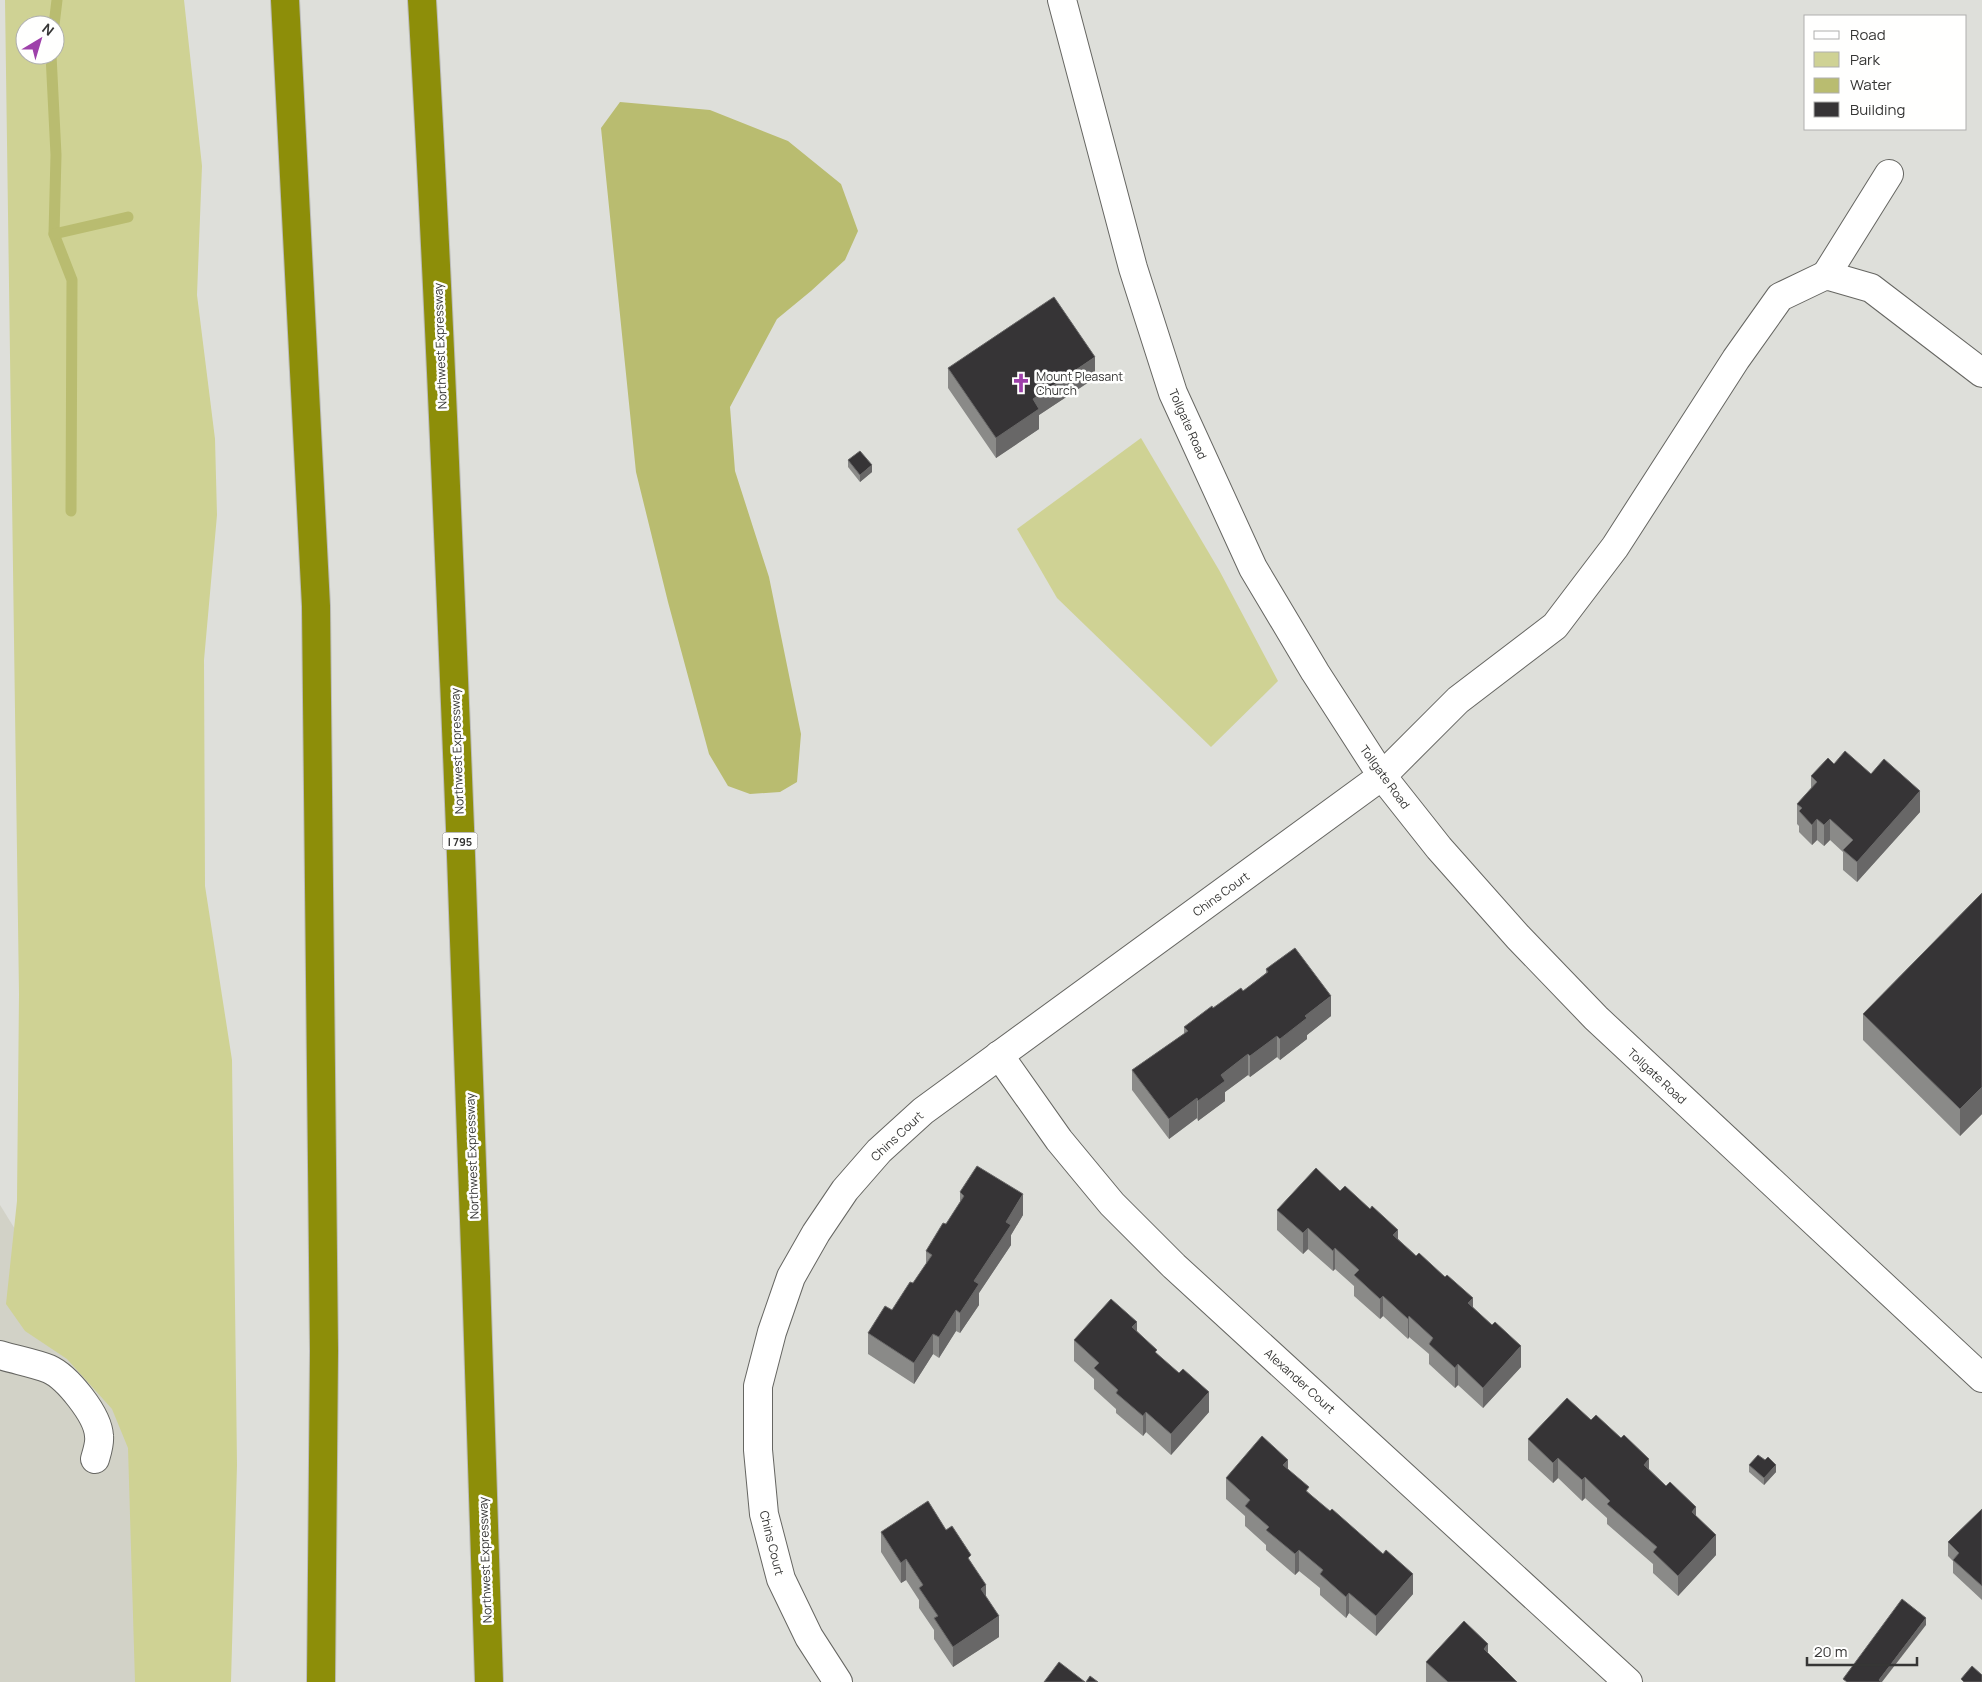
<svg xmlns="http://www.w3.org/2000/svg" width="1982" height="1682" font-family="Manrope,sans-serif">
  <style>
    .built { fill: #d2d2c7 }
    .green { fill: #cfd294; fill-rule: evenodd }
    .water { fill: #b9bc70 }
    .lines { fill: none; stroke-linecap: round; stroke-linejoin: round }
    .stream { stroke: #b9bc70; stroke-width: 11 }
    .minor-casing { stroke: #666662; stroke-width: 30 }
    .highway-casing { stroke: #bbbbba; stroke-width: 30 }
    .minor { stroke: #fff; stroke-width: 28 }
    .highway { stroke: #8d8e09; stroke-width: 28 }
    .wall { fill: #8a8a88 }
    .shaded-wall { fill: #686767 }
    .building { fill: #363436; stroke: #686767 }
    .labels { text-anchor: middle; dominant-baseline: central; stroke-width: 5; stroke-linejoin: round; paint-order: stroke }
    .shield { fill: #fffffe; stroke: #727271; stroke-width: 1 }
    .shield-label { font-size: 11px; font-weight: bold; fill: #363635 }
    .street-label { font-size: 12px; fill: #363635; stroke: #fffffe }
    .poi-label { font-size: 12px; fill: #363635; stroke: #fffffe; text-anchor: start }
  </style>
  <rect width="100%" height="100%" fill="#dedfda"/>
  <path class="built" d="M0 1205 168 1475 171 1682H0Z"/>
  <g class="green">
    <path d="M5 0H184L202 166 197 295 215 439 217 515 204 660 205 886 232 1060 237 1465 231 1682H135L128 1448 112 1409 67 1359 25 1331 6 1304 17 1201 19 994ZM25 25H55V55H25Z"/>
    <path d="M1141 438 1219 570 1278 681 1211 747 1057 598 1017 529Z"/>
  </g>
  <path class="water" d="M620 102 710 110 788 141 841 184 858 231 845 260 811 291 777 319 730 407 735 471 769 577 801 734 797 782 780 792 750 794 728 786 709 754 668 602 636 472 601 128Z"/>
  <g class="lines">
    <g class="stream">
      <path d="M54 25 57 0"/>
      <path d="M51 55 56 155 54 234 72 280 71 511"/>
      <path d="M54 234 128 217"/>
    </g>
    <defs>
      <g id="minor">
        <path d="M1062 0 1133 268 1173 393 1253 568 1315 672 1382 776 1439 848 1518 937 1596 1018 1982 1378"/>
        <path d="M1826 275 1889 174"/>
        <path d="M999 1055 1059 1140 1112 1204 1174 1266 1628 1682"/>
        <path d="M0 1355C16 1360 34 1363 49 1369 67 1377 98 1415 99 1436 100 1443 97 1452 95 1459"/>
        <path d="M838 1682 809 1637 781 1579 764 1514 758 1450V1386L772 1332 791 1277 816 1233 845 1190 879 1151 923 1111 1382 776 1458 700 1555 626 1615 547 1736 359 1780 297 1826 275 1871 288 1982 373"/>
      </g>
      <g id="highway">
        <path d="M285 0 316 606 324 1351 321 1682"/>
        <path d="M422 0C438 276 449 552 460 828 470 1113 481 1397 489 1682"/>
      </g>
    </defs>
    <use href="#minor" class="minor-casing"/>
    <use href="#highway" class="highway-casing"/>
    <use href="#minor" class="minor"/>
    <use href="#highway" class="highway"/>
  </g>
  <g class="wall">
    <path d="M948 368 1095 378 1039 415V429L996 458 948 388Z"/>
    <path d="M848 460 872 472 860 482 848 467Z"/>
    <path d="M1834 764 1871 774 1920 812 1857 882 1843 870V852L1830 840 1824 846 1817 840 1812 845 1799 832V826L1797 824V804L1811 788V776Z"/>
    <path d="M1982 893V1114L1960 1136 1863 1040V1014Z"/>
    <path d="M1266 969 1331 1016 1307 1035V1039L1280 1060 1277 1057 1250 1077 1248 1075 1225 1092V1101L1198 1121 1197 1118 1169 1139 1132 1090V1070L1184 1034V1027L1243 991 1266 973Z"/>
    <path d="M1340 1191 1398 1239 1473 1307 1521 1367 1483 1408 1458 1385 1455 1388 1429 1364V1354L1409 1337 1408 1339 1383 1316 1380 1319 1354 1296V1286L1335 1269 1333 1271 1308 1249 1303 1254 1277 1230V1210Z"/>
    <path d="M960 1192 1023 1215 1011 1235V1245L979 1293V1305L960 1333 956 1331 939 1358 933 1354 914 1384 868 1354V1333L892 1310 913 1283 926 1265V1251L946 1224 960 1203Z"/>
    <path d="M1137 1331 1209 1412 1171 1455 1146 1432 1143 1436 1116 1413V1409L1094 1389V1379L1074 1361V1340Z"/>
    <path d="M1591 1420 1649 1469 1696 1516 1716 1555 1678 1596 1653 1573V1564L1607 1524V1518L1585 1498 1582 1501 1558 1478 1553 1483 1528 1460V1439Z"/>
    <path d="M1749 1465 1776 1472 1764 1485 1749 1472Z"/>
    <path d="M1288 1470 1309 1493 1413 1594 1376 1636 1349 1613 1346 1618 1320 1595V1588L1299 1571 1295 1575 1266 1550V1545L1245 1526V1516L1226 1499V1478Z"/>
    <path d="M1982 1509V1600L1953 1573V1561L1948 1556V1542Z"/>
    <path d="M946 1530 971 1562 986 1597 999 1637 953 1667 934 1639V1630L919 1608V1600L906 1580 901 1583 881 1552V1532Z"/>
    <path d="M1488 1653 1517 1682H1426V1662Z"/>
  </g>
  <g class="shaded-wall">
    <path d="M1095 357V378L1039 415V429L996 458V438L1033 399Z"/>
    <path d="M872 465V472L860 482V475Z"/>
    <path d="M1920 791V812L1857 882V862Z"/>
    <path d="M1817 819V840L1812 845V825Z"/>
    <path d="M1830 819V840L1824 846V825Z"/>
    <path d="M1331 996V1016L1307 1035V1039L1280 1060V1039L1305 1016Z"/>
    <path d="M1277 1036V1057L1250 1077V1056Z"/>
    <path d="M1248 1054V1075L1225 1092V1101L1198 1121V1101L1221 1075Z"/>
    <path d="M1982 1087V1114L1960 1136V1109Z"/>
    <path d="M1197 1098V1118L1169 1139V1119Z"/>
    <path d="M1023 1194V1215L1011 1235V1245L979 1293V1305L960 1333V1313L974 1281 1006 1222Z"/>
    <path d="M1308 1228V1249L1303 1254V1233Z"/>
    <path d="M1398 1230V1251L1393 1235Z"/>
    <path d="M1335 1248V1269L1333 1271V1251Z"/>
    <path d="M1383 1296V1316L1380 1319V1299Z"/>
    <path d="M1473 1298V1318L1468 1303Z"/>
    <path d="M956 1310V1331L939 1358V1337Z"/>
    <path d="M1409 1316V1337L1408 1339V1319Z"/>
    <path d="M1137 1322V1342L1132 1327Z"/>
    <path d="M933 1334V1354L914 1384V1363Z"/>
    <path d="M1521 1346V1367L1483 1408V1388Z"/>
    <path d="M1458 1364V1385L1455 1388V1368Z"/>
    <path d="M1209 1392V1412L1171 1455V1434Z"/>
    <path d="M1146 1412V1432L1143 1436V1416Z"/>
    <path d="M1558 1458V1478L1553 1483V1463Z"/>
    <path d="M1649 1459V1480L1644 1465Z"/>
    <path d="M1288 1460V1480L1283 1465Z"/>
    <path d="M1776 1465V1472L1764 1485V1478Z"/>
    <path d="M1585 1477V1498L1582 1501V1480Z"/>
    <path d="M1696 1507V1528L1692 1512Z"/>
    <path d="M1716 1535V1555L1678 1596V1576Z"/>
    <path d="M1299 1550V1571L1295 1575V1554Z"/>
    <path d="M906 1559V1580L901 1583V1563Z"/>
    <path d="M1413 1574V1594L1376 1636V1616Z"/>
    <path d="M986 1585V1606L981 1589Z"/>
    <path d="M1349 1593V1613L1346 1618V1597Z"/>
    <path d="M999 1616V1637L953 1667V1647Z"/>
    <path d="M1926 1618V1625L1882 1682H1879V1680Z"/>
    <path d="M1488 1644V1664L1484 1649Z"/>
  </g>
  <g class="building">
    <path d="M1054 297 1095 357 1033 399 1039 409 996 438 948 368Z"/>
    <path d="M860 451 872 465 860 475 848 460Z"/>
    <path d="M1845 751 1871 774 1884 759 1920 791 1857 862 1843 850 1853 840 1830 819 1824 825 1817 819 1812 825 1799 811 1802 808 1797 804 1817 782 1811 776 1828 758 1834 764Z"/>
    <path d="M1982 893V1087L1960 1109 1863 1014Z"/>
    <path d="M1295 948 1331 996 1305 1016 1307 1018 1280 1039 1277 1036 1250 1056 1248 1054 1221 1075 1225 1081 1198 1101 1197 1098 1169 1119 1132 1070 1188 1031 1184 1027 1212 1006 1213 1008 1241 988 1243 991 1268 972 1266 969Z"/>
    <path d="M977 1166 1023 1194 1006 1222 1011 1225 974 1281 979 1284 960 1313 956 1310 939 1337 933 1334 914 1363 868 1333 885 1306 892 1310 910 1282 913 1283 932 1255 926 1251 943 1223 946 1224 964 1196 960 1192Z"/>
    <path d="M1316 1168 1340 1191 1345 1186 1370 1209 1372 1206 1398 1230 1393 1235 1416 1256 1419 1253 1445 1277 1447 1275 1473 1298 1468 1303 1492 1325 1495 1322 1521 1346 1483 1388 1458 1364 1455 1368 1429 1344 1433 1338 1409 1316 1408 1319 1383 1296 1380 1299 1354 1275 1359 1270 1335 1248 1333 1251 1308 1228 1303 1233 1277 1210Z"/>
    <path d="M1111 1299 1137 1322 1132 1327 1157 1350 1155 1352 1179 1373 1183 1369 1209 1392 1171 1434 1146 1412 1143 1416 1116 1393 1118 1390 1094 1368 1099 1363 1074 1340Z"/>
    <path d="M1567 1398 1591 1420 1596 1415 1621 1438 1624 1435 1649 1459 1644 1465 1666 1486 1670 1482 1696 1507 1692 1512 1716 1535 1678 1576 1653 1552 1657 1547 1607 1504 1610 1501 1585 1477 1582 1480 1558 1458 1553 1463 1528 1439Z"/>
    <path d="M1262 1436 1288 1460 1283 1465 1309 1487 1306 1491 1330 1511 1332 1509 1383 1554 1386 1550 1413 1574 1376 1616 1349 1593 1346 1597 1320 1574 1323 1570 1299 1550 1295 1554 1266 1530 1269 1527 1245 1506 1250 1500 1226 1478Z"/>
    <path d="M1758 1455 1765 1460 1768 1457 1776 1465 1764 1478 1749 1465Z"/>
    <path d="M928 1501 946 1530 952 1526 971 1555 968 1558 986 1585 981 1589 999 1616 953 1647 934 1618 938 1616 919 1588 923 1585 906 1559 901 1563 881 1532Z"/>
    <path d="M1982 1509V1586L1953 1560 1959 1553 1948 1542Z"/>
    <path d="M1902 1599 1926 1618 1879 1680 1881 1682H1847L1843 1679Z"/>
    <path d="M1464 1621 1488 1644 1484 1649 1517 1682H1448L1426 1662Z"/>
    <path d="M1059 1662 1085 1682H1044Z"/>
    <path d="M1972 1666 1982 1675V1682H1964L1961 1679Z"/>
    <path d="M1090 1676 1098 1682H1086Z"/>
  </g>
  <defs>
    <symbol id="church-bare" viewBox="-9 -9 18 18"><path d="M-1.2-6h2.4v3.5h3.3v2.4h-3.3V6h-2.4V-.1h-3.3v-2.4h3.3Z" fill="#9e41aa" stroke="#fffffe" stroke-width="2.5" paint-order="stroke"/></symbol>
  </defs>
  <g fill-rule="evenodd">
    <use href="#church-bare" x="1007" y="369" width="28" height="28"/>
  </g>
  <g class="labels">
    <rect class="shield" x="442.5" y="832.5" width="35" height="17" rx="4"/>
    <g class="shield-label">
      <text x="460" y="841">I 795</text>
    </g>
    <g class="street-label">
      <text transform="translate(440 346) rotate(-92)">Northwest Expressway</text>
      <text transform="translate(1188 424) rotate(66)">Tollgate Road</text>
      <text transform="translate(457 751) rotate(-92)">Northwest Expressway</text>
      <text transform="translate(1385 777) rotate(54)">Tollgate Road</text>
      <text transform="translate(1221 894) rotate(-36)">Chins Court</text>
      <text transform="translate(1657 1076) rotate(43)">Tollgate Road</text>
      <text transform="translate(897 1136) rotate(-43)">Chins Court</text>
      <text transform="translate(472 1156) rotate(-92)">Northwest Expressway</text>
      <text transform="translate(1300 1381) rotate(42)">Alexander Court</text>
      <text transform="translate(772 1543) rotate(76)">Chins Court</text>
      <text transform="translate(485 1560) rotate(-92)">Northwest Expressway</text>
    </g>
    <g class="poi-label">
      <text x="1036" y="376">Mount Pleasant<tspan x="1036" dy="14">Church</tspan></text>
    </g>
  </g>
  <rect x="1804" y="15" width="162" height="115" fill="#fffffe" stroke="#afafae"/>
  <rect x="1814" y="31" width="25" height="8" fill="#ffffff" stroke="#afafae"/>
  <text x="1850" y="40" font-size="15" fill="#363635">Road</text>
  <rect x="1814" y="52" width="25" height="15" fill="#cfd294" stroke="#afafae"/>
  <text x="1850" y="65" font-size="15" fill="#363635">Park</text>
  <rect x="1814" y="78" width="25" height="15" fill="#b9bc70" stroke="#afafae"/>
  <text x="1850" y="90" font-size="15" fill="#363635">Water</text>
  <rect x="1814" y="102" width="25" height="15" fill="#363436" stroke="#afafae"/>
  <text x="1850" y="115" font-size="15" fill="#363635">Building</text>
  <g transform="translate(40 40) rotate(38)"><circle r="24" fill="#fffffe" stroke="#afafae"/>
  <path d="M0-4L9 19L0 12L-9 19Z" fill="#9e41aa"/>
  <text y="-8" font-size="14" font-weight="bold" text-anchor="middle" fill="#363635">N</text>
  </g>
  <path d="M1807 1657v8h110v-8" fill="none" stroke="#363635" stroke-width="2.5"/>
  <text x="1814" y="1657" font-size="15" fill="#363635" stroke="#fffffe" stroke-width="4" paint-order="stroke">20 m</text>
</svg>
